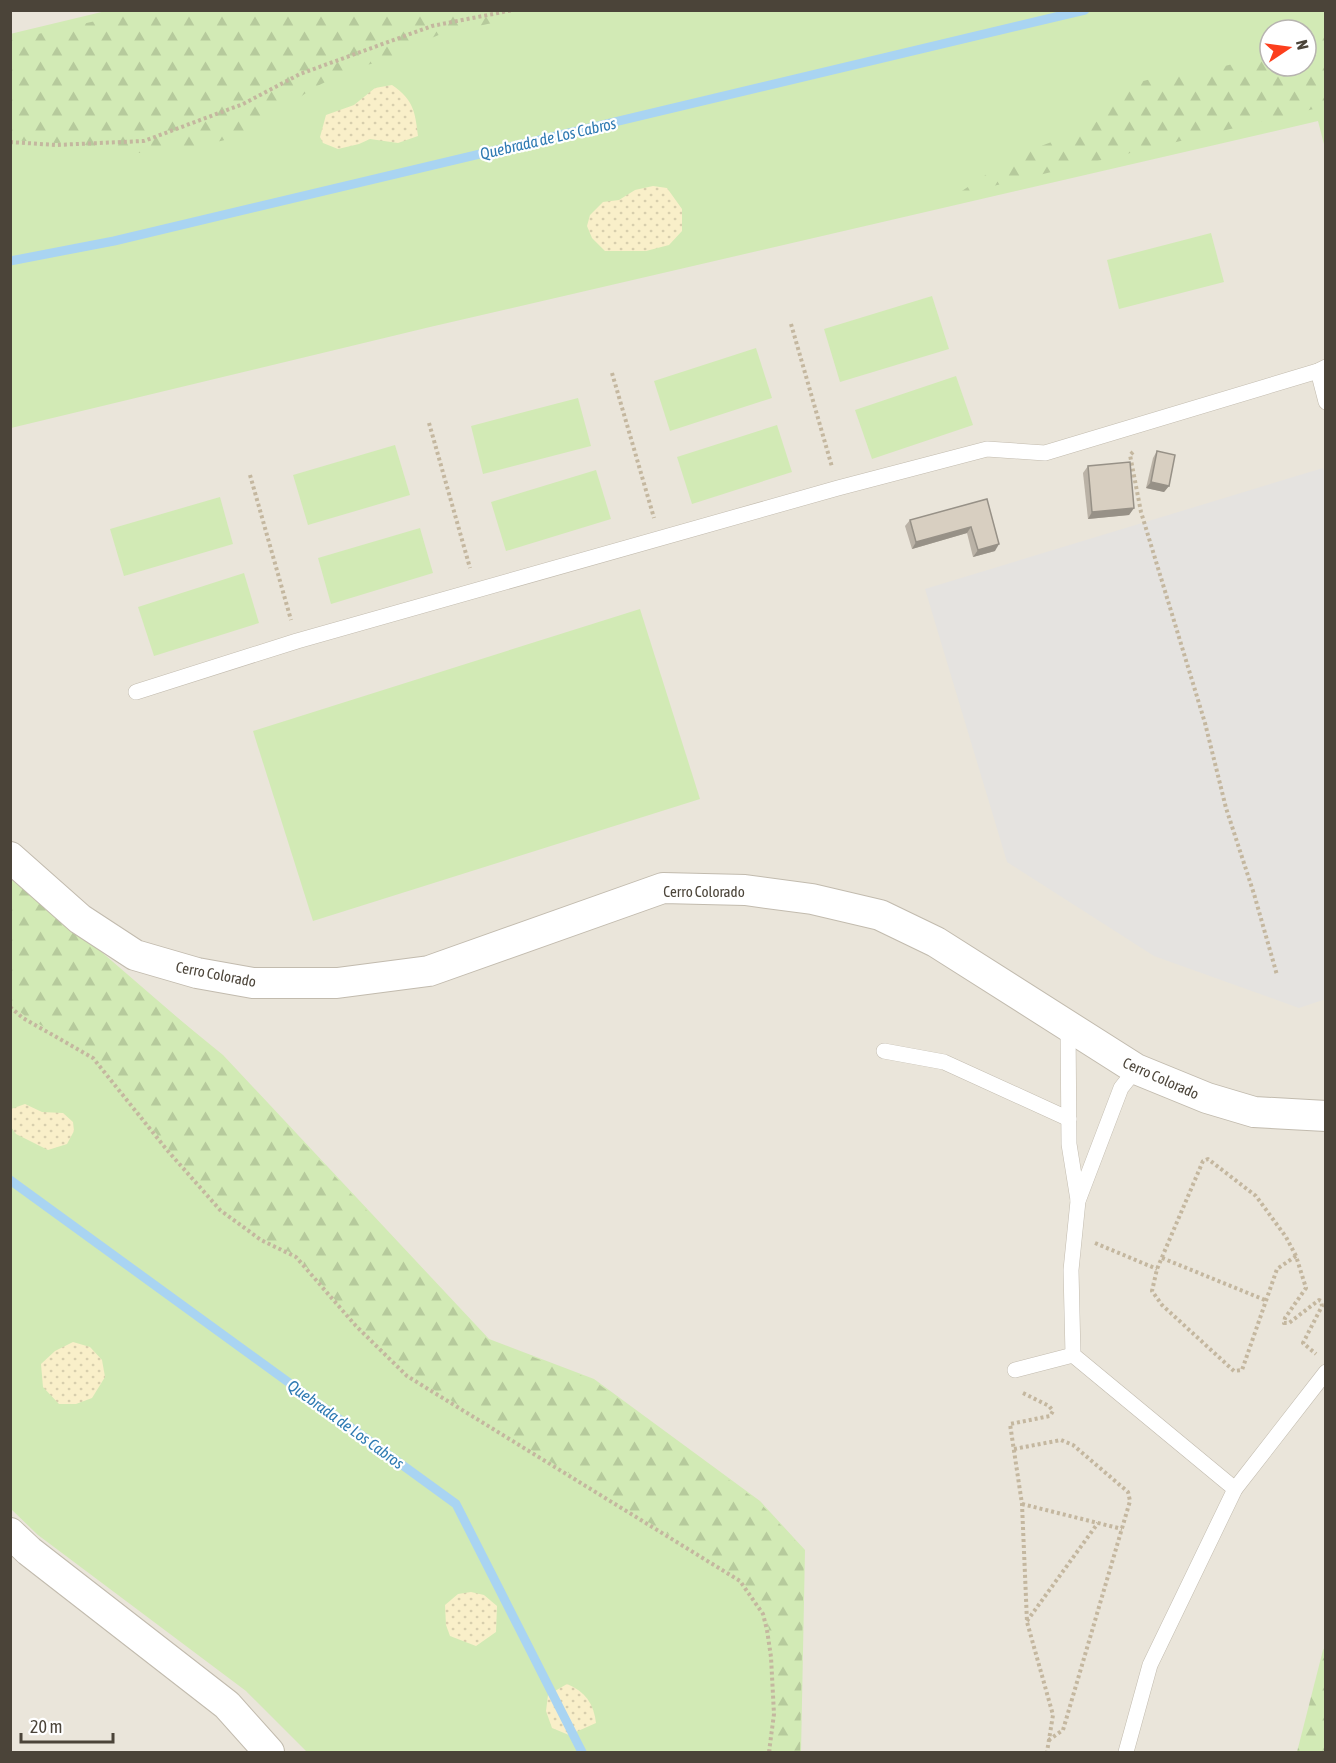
<svg xmlns="http://www.w3.org/2000/svg" width="1336" height="1763" font-family="'Asap Condensed',sans-serif">
  <style>
    .residential { fill: #eae5da; fill-rule: evenodd }
    .grass { fill: #d2eab5; fill-rule: evenodd }
    .forest { fill: url(#forest-firs) }
    .sand { fill: url(#sand-dots) }
    .parking { fill: #e5e3e0 }
    .lines { fill: none; stroke-linecap: round; stroke-linejoin: round }
    .stream { stroke: #a9d4f2; stroke-width: 9 }
    .service-casing { stroke: #c2bbae; stroke-width: 16 }
    .minor-casing { stroke: #c2bbae; stroke-width: 32 }
    .path { stroke: #c4b79f; stroke-width: 4; stroke-dasharray: 3 3; stroke-linecap: butt }
    .service { stroke: #fff; stroke-width: 15 }
    .minor { stroke: #fff; stroke-width: 30 }
    .wall { fill: #bab2a6 }
    .shaded-wall { fill: #979187 }
    .building { fill: #d8cfc1; stroke: #979187; stroke-width: 1.5 }
    .labels { text-anchor: middle; dominant-baseline: central; stroke-width: 4.5; stroke-linejoin: round; paint-order: stroke }
    .street-label { font-size: 15px; fill: #4b4439; stroke: #fff }
    .water-label { font-size: 16px; font-style: italic; fill: #2e7ab2; stroke: #fff }
  </style>
  <defs>
    <pattern id="forest-firs" width="22" height="20" patternUnits="userSpaceOnUse" patternTransform="scale(1.5)"><rect width="22" height="20" fill="#d2eab5"/><path d="M5 1l3.5 6h-7zM16 11l3.5 6h-7z" fill="#b6ca9c"/></pattern>
    <pattern id="sand-dots" width="8" height="8" patternUnits="userSpaceOnUse" patternTransform="scale(1.5)"><rect width="8" height="8" fill="#f9efc9"/><path d="M2 2h.1M6 6h.1" fill="none" stroke="#d7cead" stroke-width="1.8" stroke-linecap="round"/></pattern>
  </defs>
  <rect width="100%" height="100%" fill="#f6f3ec"/>
  <path class="residential" d="M11 11H1325V1752H11ZM1270 30H1306V66H1270Z"/>
  <g class="grass">
    <path d="M110 10 1325 11V148L1318 121 430 327 11 428 10 34ZM1270 30H1306V66H1270Z"/>
    <path d="M1211 233 1224 282 1119 309 1107 260Z"/>
    <path d="M932 296 949 349 840 382 824 329Z"/>
    <path d="M756 348 772 398 670 431 654 381Z"/>
    <path d="M956 376 973 425 872 459 855 410Z"/>
    <path d="M578 398 591 446 483 474 471 426Z"/>
    <path d="M777 425 792 472 692 504 677 457Z"/>
    <path d="M395 445 410 495 308 525 293 475Z"/>
    <path d="M596 470 611 519 506 551 491 502Z"/>
    <path d="M220 497 233 544 124 576 110 529Z"/>
    <path d="M420 528 433 573 331 604 318 558Z"/>
    <path d="M244 573 259 623 154 656 138 607Z"/>
    <path d="M640 609 700 799 313 921 253 731Z"/>
    <path d="M10 862 104 958 223 1055 489 1339 594 1379 760 1501 805 1550 801 1752H307L246 1691 38 1535 11 1509Z"/>
  </g>
  <g class="forest">
    <path d="M140 11V10L508 11 497 22 441 34 422 42 406 55 355 68 315 87 242 136 182 150 138 153 90 148 81 142 56 143 11 140V40Z"/>
    <path d="M1325 33V119L1322 107 956 195 1012 157 1091 127 1135 83 1184 71H1204L1270 55V66H1306V41Z"/>
    <path d="M10 861 105 955 222 1056 488 1340 593 1380 759 1502 804 1550 800 1752H771L776 1715 773 1657 769 1629 765 1613 741 1579 408 1374 357 1325 297 1256 262 1238 222 1208 168 1148 95 1056 25 1016 11 1004Z"/>
    <path d="M1325 1647V1752H1297L1323 1650Z"/>
  </g>
  <g class="sand">
    <path d="M392 85C414 100 415 112 418 136L398 143 370 139 359 144 338 149 323 143 320 137 326 115 354 105 375 88Z"/>
    <path d="M653 186 667 188 682 209V231L669 245 646 251H605L592 238 587 226 590 215 603 202 619 200 635 190Z"/>
    <path d="M25 1104 42 1112 63 1113 73 1122 74 1131 67 1144 48 1150 16 1134 11 1127V1109Z"/>
    <path d="M73 1342 90 1347 102 1360 105 1377 92 1398 76 1404H59L43 1387 41 1364 55 1351Z"/>
    <path d="M471 1592 484 1595 497 1606 496 1632 476 1646 450 1636 446 1625 445 1605 458 1594Z"/>
    <path d="M567 1684C585 1691 594 1704 596 1723L569 1735 552 1728 546 1711 548 1695Z"/>
  </g>
  <path class="parking" d="M1323 468 1326 478V999L1299 1008 1154 956 1007 862 925 589Z"/>
  <g class="lines">
    <g class="stream">
      <path d="M10 261 114 241 1085 10"/>
      <path d="M10 1180 456 1504 582 1752"/>
    </g>
    <defs>
      <g id="service">
        <path d="M1318 371 1326 402"/>
        <path d="M136 692 297 641 838 488 987 449 1045 453 1318 371 1326 367"/>
        <path d="M1068 1026 1069 1144 1078 1200"/>
        <path d="M884 1051 944 1062 1069 1119"/>
        <path d="M1136 1069 1121 1088 1078 1201 1071 1270 1073 1355 1235 1489"/>
        <path d="M1015 1370 1073 1355"/>
        <path d="M1126 1752 1150 1665 1235 1489 1326 1372"/>
      </g>
      <g id="minor">
        <path d="M10 857 80 919 135 955 197 973 253 983H337L429 971 663 888 745 890 812 899 880 915 936 942 1136 1069 1207 1098 1254 1112 1326 1116"/>
        <path d="M10 1533 29 1551 227 1705 269 1752"/>
      </g>
    </defs>
    <use href="#service" class="service-casing"/>
    <use href="#minor" class="minor-casing"/>
    <g class="path">
      <path d="M10 142 56 145 144 141 243 104 300 74 432 26 513 10"/>
      <path d="M791 324 832 467"/>
      <path d="M612 373 654 518"/>
      <path d="M429 423 470 568"/>
      <path d="M1133 452 1130 455 1141 512 1205 723 1226 808 1254 894 1277 975"/>
      <path d="M250 475 291 620"/>
      <path d="M10 1007 23 1018 93 1058 167 1150 220 1210 261 1240 296 1257 356 1326 407 1376 740 1581 763 1614 767 1630 771 1657 774 1714 769 1752"/>
      <path d="M1095 1243 1157 1269"/>
      <path d="M1296 1256 1277 1269 1242 1370 1234 1371 1162 1305 1152 1291 1157 1269 1203 1161 1208 1159 1256 1196 1286 1237 1296 1256 1306 1288 1285 1318 1284 1323H1289L1319 1300 1321 1301 1322 1306 1303 1343 1316 1354"/>
      <path d="M1162 1258 1265 1300"/>
      <path d="M1023 1393 1049 1406 1053 1411 1050 1416 1010 1424 1022 1504 1027 1622 1053 1715 1047 1752"/>
      <path d="M1014 1449 1061 1440 1073 1445 1128 1492 1130 1501 1063 1730 1049 1740"/>
      <path d="M1022 1504 1122 1529"/>
      <path d="M1027 1621 1098 1523"/>
    </g>
    <use href="#service" class="service"/>
    <use href="#minor" class="minor"/>
  </g>
  <g class="wall">
    <path d="M1157 451 1169 486 1164 492 1146 488 1153 458Z"/>
    <path d="M1088 466 1134 508 1129 515 1088 519 1083 473Z"/>
    <path d="M987 499 995 551 973 557 967 533 912 549 905 526 910 520Z"/>
  </g>
  <g class="shaded-wall">
    <path d="M1151 482 1169 486 1164 492 1146 488Z"/>
    <path d="M1134 508 1129 515 1088 519 1092 512Z"/>
    <path d="M971 527 967 533 912 549 916 542Z"/>
    <path d="M999 544 995 551 973 557 978 550Z"/>
  </g>
  <g class="building">
    <path d="M1157 451 1175 455 1169 486 1151 482Z"/>
    <path d="M1130 462 1134 508 1092 512 1088 466Z"/>
    <path d="M987 499 999 544 978 550 971 527 916 542 910 520Z"/>
  </g>
  <g class="labels">
    <g class="street-label">
      <text x="704" y="891">Cerro Colorado</text>
      <text transform="translate(216 974) rotate(11)">Cerro Colorado</text>
      <text transform="translate(1161 1078) rotate(24)">Cerro Colorado</text>
    </g>
    <g class="water-label">
      <text transform="translate(548 138) rotate(-13)">Quebrada de Los Cabros</text>
      <text transform="translate(346 1424) rotate(36)">Quebrada de Los Cabros</text>
    </g>
  </g>
  <rect width="1336" height="1763" fill="none" stroke="#4b4439" stroke-width="24"/>
  <g transform="translate(1288 48) rotate(77)"><circle r="28" fill="#ffffff" stroke="#b7b4b0" stroke-width="1.5"/>
  <path d="M0-4.5L10 22L0 15L-10 22Z" fill="#fc3f1d"/>
  <text y="-9" font-size="16" font-weight="bold" text-anchor="middle" fill="#4b4439">N</text>
  </g>
  <path d="M21 1733v9h92v-9" fill="none" stroke="#4b4439" stroke-width="3"/>
  <text x="30" y="1733" font-size="18" fill="#4b4439" stroke="#ffffff" stroke-width="4.5" paint-order="stroke">20 m</text>
</svg>
